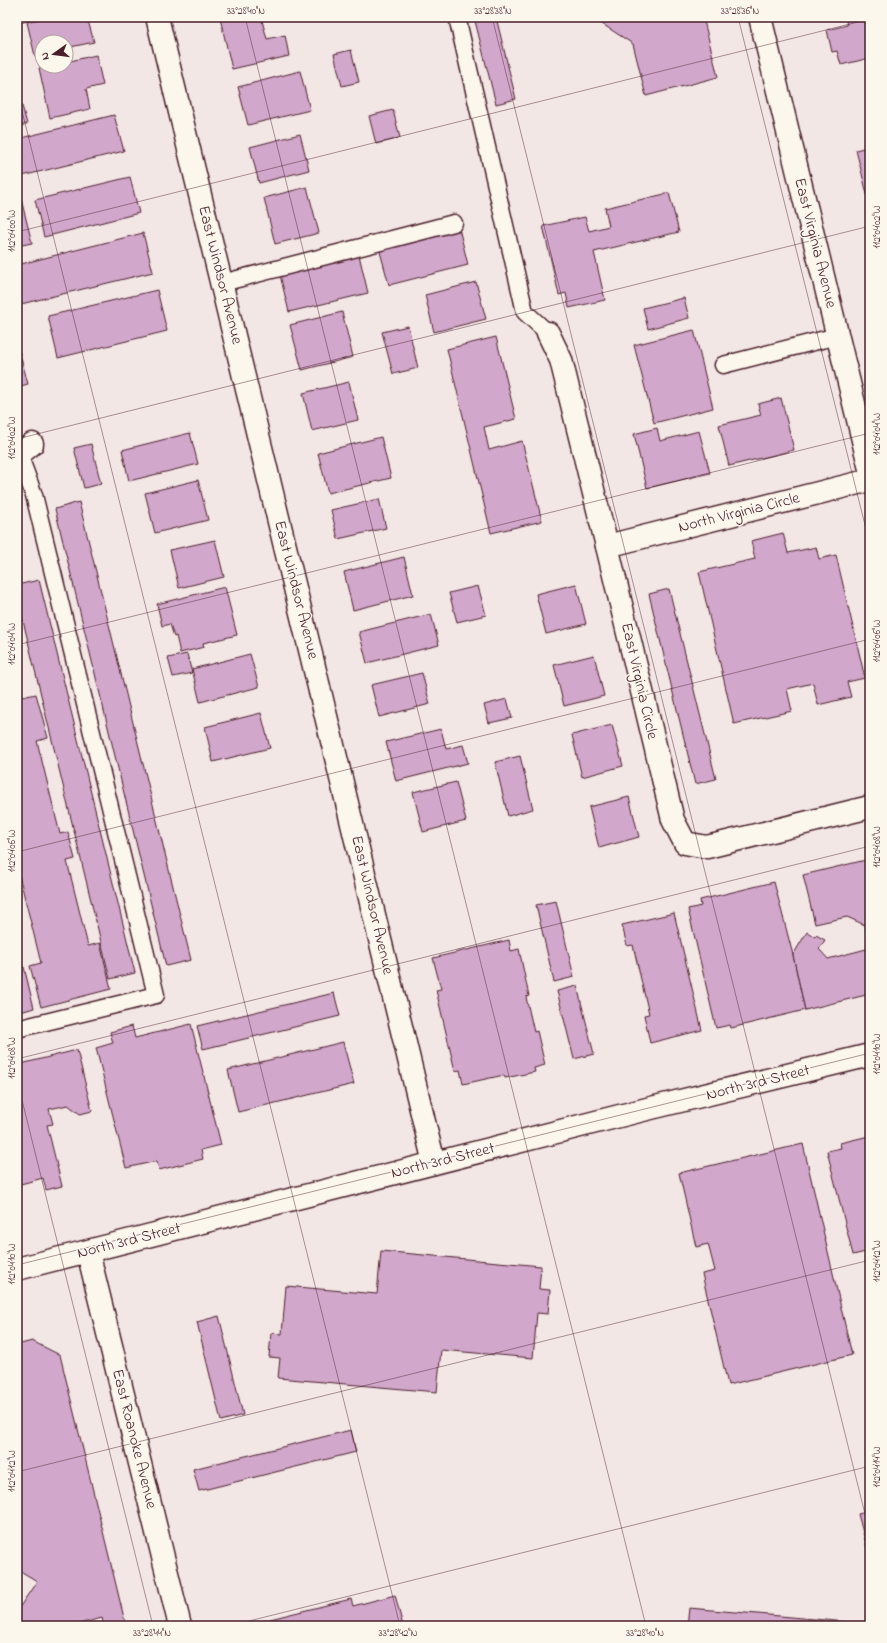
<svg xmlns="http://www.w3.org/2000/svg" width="887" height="1643" font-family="'Indie Flower',sans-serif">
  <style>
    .building { fill: #d2a7cc; stroke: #4a1f2b }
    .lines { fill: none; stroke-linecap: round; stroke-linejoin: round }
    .lane-casing { stroke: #4a1f2b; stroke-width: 19 }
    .street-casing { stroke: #4a1f2b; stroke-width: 25 }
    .secondary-casing { stroke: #4a1f2b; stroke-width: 25 }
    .lane { stroke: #fbf7ec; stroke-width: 16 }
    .street { stroke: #fbf7ec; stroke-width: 22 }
    .secondary { stroke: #fbf7ec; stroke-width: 22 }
    .ticks { fill: none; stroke: #4a1f2b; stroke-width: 1; stroke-opacity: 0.45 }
    .labels { text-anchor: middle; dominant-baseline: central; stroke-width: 3; stroke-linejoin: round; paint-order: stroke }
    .street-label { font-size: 16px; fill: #4a1f2b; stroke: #fbf7ec }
    .neatline { fill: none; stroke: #4a1f2b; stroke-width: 1.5 }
    .ticks-label { font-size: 10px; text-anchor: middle; fill: #4a1f2b }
  </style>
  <rect width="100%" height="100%" fill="#f3e7e6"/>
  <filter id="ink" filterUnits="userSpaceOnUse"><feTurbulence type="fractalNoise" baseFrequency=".025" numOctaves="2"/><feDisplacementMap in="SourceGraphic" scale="8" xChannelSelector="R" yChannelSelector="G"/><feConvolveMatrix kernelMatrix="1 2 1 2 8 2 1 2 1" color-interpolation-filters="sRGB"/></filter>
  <g filter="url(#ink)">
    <g class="building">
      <path d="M43 17H87L94 42 66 48V42H42V54L35 56 27 22 43 18Z"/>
      <path d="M224 17H261L267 39 285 35 289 56 232 69 220 18Z"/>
      <path d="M474 17H496L516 99 496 104Z"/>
      <path d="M598 17H703L718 77 646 96 633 44 596 20Z"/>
      <path d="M845 17H870V58L841 65 837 51 832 52 827 30 847 25Z"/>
      <path d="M351 50 359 82 342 86 334 54Z"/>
      <path d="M96 55 103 85 86 89 90 109 50 118 39 68 47 66H66V62Z"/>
      <path d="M300 71 310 110 248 125 238 87Z"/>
      <path d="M21 102 27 124 17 127V103Z"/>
      <path d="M393 110 400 138 376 144 369 116Z"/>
      <path d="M114 115 124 151 18 177 17 139Z"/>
      <path d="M300 134 309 170 259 183 250 147Z"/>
      <path d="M870 146V198H868L856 150Z"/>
      <path d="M130 177 139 213 44 237 35 200Z"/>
      <path d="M307 187 319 233 275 244 264 198Z"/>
      <path d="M669 193 679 232 594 252 605 300 569 308 566 293 559 295 543 226 585 217 589 231 609 226 605 208Z"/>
      <path d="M20 195 32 243 17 246V196Z"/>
      <path d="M458 224 468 265 389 285 378 244Z"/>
      <path d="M143 233 153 272 17 305V265Z"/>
      <path d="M359 255 368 293 289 312 280 275Z"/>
      <path d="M476 282 486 319 434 332 425 295Z"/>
      <path d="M157 290 167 331 58 358 48 316Z"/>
      <path d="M684 298 689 318 648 329 643 308Z"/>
      <path d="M342 312 353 357 302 370 290 325Z"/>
      <path d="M408 326 418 368 393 374 382 332Z"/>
      <path d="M694 330 713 408 654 423 634 345Z"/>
      <path d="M496 337 516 419 484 427 489 450 522 441 542 521 491 533 447 349Z"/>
      <path d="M17 343 28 384 17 387Z"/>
      <path d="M349 382 358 420 312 431 303 393Z"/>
      <path d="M781 398 794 450 729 466 719 425 761 415 758 404Z"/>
      <path d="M657 428 660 441 699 431 710 473 647 488 634 434Z"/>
      <path d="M190 433 198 464 129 481 122 450Z"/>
      <path d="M381 437 391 478 328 493 318 453Z"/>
      <path d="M91 444 101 484 84 488 74 448Z"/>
      <path d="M198 480 208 520 155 533 145 493Z"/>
      <path d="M379 499 386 528 338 539 331 510Z"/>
      <path d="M79 502 191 960 166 966 55 509Z"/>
      <path d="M783 533 788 553 816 547 819 559 836 555 865 678 847 682 851 697 818 705 813 683 787 689 792 711 734 724 699 572 755 559 751 541Z"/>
      <path d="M215 540 224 577 179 588 170 550Z"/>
      <path d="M404 557 413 595 353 610 344 572Z"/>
      <path d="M39 580 135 973 110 979 17 596V585Z"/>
      <path d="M576 584 586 624 546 634 536 594Z"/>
      <path d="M478 586 486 615 457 622 449 593Z"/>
      <path d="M225 587 237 635 203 643 204 647 180 653 176 636 174 637 170 624 162 626 157 604Z"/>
      <path d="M669 589 716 779 695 784 649 594Z"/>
      <path d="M431 614 439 645 367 663 359 632Z"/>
      <path d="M187 654 192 673 173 677 168 658Z"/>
      <path d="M250 654 259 687 200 702 192 669Z"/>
      <path d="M594 655 604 696 564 706 554 665Z"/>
      <path d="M422 673 430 704 379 717 371 685Z"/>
      <path d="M36 694 48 738 37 741 60 834 68 832 75 859 67 861 88 946 100 943 111 989 41 1007 30 966 41 963 17 867V698Z"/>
      <path d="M507 699 512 718 489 723 484 705Z"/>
      <path d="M261 713 270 748 213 762 205 727Z"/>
      <path d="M612 725 623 766 582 777 572 735Z"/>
      <path d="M441 729 446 749 463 745 468 763 396 781 386 742Z"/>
      <path d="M520 756 533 809 508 816 495 762Z"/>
      <path d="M456 782 466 821 423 832 413 792Z"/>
      <path d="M629 797 639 837 599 848 589 807Z"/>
      <path d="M870 859V946L865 925 847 917 815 924 803 875Z"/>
      <path d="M774 882 793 955 805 1010 731 1028 730 1025 716 1028 688 909 701 906 700 900Z"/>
      <path d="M556 901 574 977 554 982 536 905Z"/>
      <path d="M674 913 702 1030 650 1043 644 1015 649 1014 633 945 627 946 622 925Z"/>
      <path d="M807 932 815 937 816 935 825 940 819 949 828 959 870 948V994L805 1010 793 955Z"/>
      <path d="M509 940 511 951 519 949 529 996 526 997 534 1032 537 1031 545 1065 534 1068 535 1072 505 1078 504 1075 463 1084 460 1070 455 1071 436 990 441 989 433 958Z"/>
      <path d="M24 967 34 1008 17 1013V969Z"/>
      <path d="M577 986 594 1054 574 1059 557 991Z"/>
      <path d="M334 993 340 1016 203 1049 197 1026Z"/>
      <path d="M191 1024 221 1145 201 1150 203 1159 159 1170 157 1161 126 1168 96 1048 113 1043 110 1032 132 1026 135 1038Z"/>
      <path d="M343 1042 354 1084 238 1112 228 1070Z"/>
      <path d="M77 1050 92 1111 80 1114 68 1105 49 1109 53 1124 47 1125 62 1186 46 1190 43 1178 17 1185V1065Z"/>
      <path d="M870 1132V1251L853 1255 827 1151 841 1148 840 1143 869 1136 868 1133Z"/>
      <path d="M803 1144 852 1355 728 1385 702 1274 715 1271 708 1244 696 1247 679 1173Z"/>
      <path d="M381 1251 541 1266 539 1289 550 1290 548 1314 537 1313 533 1358 441 1350 437 1392 278 1378 280 1358 269 1357 271 1333 282 1334 286 1286 377 1294Z"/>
      <path d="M219 1316 243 1415 221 1421 197 1322Z"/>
      <path d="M32 1341 60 1355 126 1626H104L102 1618 71 1626H17V1611L37 1581 17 1569V1345Z"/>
      <path d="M351 1430 356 1452 199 1491 193 1469Z"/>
      <path d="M870 1511V1559L858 1514Z"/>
      <path d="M395 1595 403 1626H242L351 1599 353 1606Z"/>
      <path d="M689 1608 848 1622 847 1626H687Z"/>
    </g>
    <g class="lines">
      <defs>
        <g id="lane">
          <path d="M457 17 525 312 548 333"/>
          <path d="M222 283 454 223"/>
          <path d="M723 365 837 336"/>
          <path d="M17 1029 156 995 34 495 19 454"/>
        </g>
        <g id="street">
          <path d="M157 17 434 1163"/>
          <path d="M548 333 561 360 607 546 673 820 685 843 707 847 870 807"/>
          <path d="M17 456 32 444"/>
          <path d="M607 546 870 480"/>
          <path d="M88 1252 180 1626"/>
        </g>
        <g id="secondary">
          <path d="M760 17 870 469"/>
          <path d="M17 1269 647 1109 870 1055"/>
        </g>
      </defs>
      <use href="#lane" class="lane-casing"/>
      <use href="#street" class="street-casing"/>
      <use href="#secondary" class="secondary-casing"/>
      <use href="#lane" class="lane"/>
      <use href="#street" class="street"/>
      <use href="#secondary" class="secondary"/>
    </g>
  </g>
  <path class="ticks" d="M245 17 646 1626M492 17 870 1534M738 17 870 545M17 25 51 17M17 91 400 1626M17 232 870 19M17 439 870 226M17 645 870 433M17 852 870 639M17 1059 870 846M17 1080 153 1626M17 1265 870 1053M17 1472 870 1260M229 1626 870 1466"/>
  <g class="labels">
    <g class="street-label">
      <text transform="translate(815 243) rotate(76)">East Virginia Avenue</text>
      <text transform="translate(220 275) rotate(76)">East Windsor Avenue</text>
      <text transform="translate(739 513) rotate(-14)">North Virginia Circle</text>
      <text transform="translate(296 590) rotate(76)">East Windsor Avenue</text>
      <text transform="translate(639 681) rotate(77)">East Virginia Circle</text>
      <text transform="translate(372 905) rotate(77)">East Windsor Avenue</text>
      <text transform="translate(758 1083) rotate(-14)">North 3rd Street</text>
      <text transform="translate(443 1161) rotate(-14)">North 3rd Street</text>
      <text transform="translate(129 1241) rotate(-14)">North 3rd Street</text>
      <text transform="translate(134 1439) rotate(76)">East Roanoke Avenue</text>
    </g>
  </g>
  <rect width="887" height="1643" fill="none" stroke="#fbf7ec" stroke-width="44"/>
  <g transform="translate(54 54) rotate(256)"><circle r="19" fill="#fbf7ec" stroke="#b4a19f"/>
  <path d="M0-3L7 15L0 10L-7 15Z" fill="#4a1f2b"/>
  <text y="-6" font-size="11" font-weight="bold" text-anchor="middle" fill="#4a1f2b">N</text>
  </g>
  <rect x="22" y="22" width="843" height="1599" class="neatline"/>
  <g class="ticks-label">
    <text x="246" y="14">33°28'40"N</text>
    <text x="493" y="14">33°28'38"N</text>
    <text x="740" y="14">33°28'36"N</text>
    <text transform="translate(876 227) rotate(-90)" y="4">112°04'02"W</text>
    <text transform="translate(11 231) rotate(-90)" y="4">112°04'00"W</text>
    <text transform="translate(876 434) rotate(-90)" y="4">112°04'04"W</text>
    <text transform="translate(11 438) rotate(-90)" y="4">112°04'02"W</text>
    <text transform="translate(876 641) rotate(-90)" y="4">112°04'06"W</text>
    <text transform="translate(11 644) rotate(-90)" y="4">112°04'04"W</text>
    <text transform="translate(876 847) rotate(-90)" y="4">112°04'08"W</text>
    <text transform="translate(11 851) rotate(-90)" y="4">112°04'06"W</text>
    <text transform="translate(876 1054) rotate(-90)" y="4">112°04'10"W</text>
    <text transform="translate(11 1058) rotate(-90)" y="4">112°04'08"W</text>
    <text transform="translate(876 1261) rotate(-90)" y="4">112°04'12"W</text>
    <text transform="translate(11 1264) rotate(-90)" y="4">112°04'10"W</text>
    <text transform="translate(876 1467) rotate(-90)" y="4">112°04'14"W</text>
    <text transform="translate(11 1471) rotate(-90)" y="4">112°04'12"W</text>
    <text x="152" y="1636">33°28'44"N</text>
    <text x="398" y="1636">33°28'42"N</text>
    <text x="645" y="1636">33°28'40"N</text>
  </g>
</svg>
